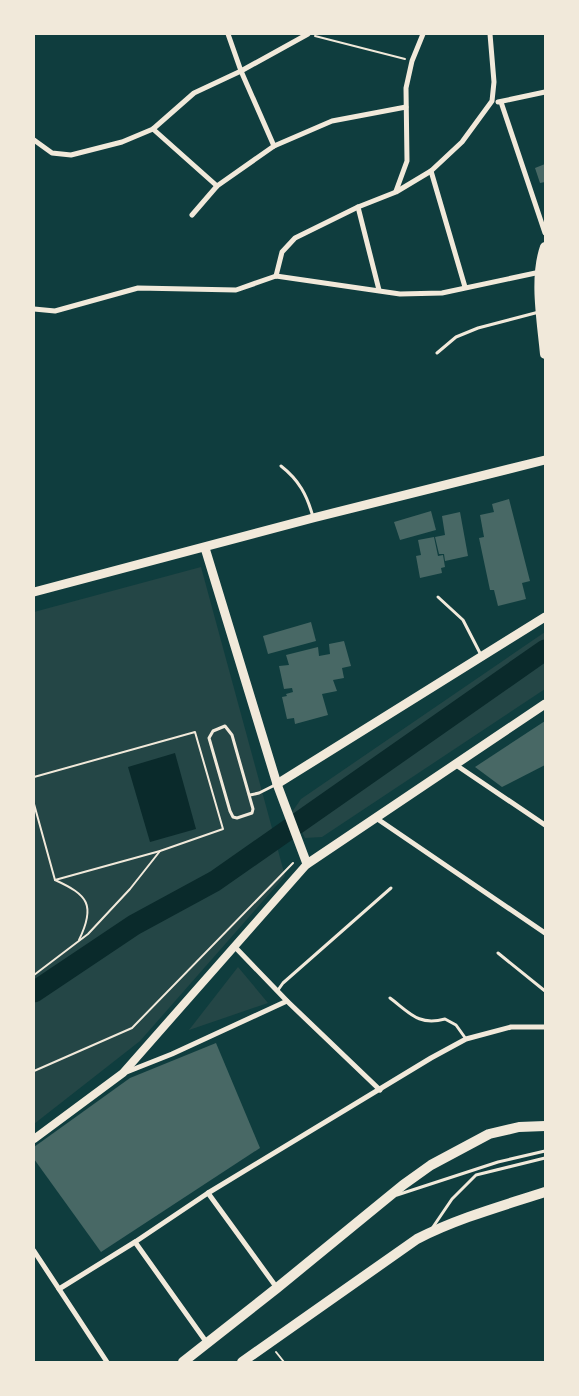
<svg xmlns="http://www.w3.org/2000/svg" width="579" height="1396" font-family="'IBM Plex Serif',serif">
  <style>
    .green { fill: #244646 }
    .water { fill: #0a2a2b }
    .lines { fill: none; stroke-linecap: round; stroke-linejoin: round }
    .river { stroke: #0a2a2b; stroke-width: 21 }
    .building { fill: #486865 }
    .path { stroke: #f1e9da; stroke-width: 2 }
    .service { stroke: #f1e9da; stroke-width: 3 }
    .minor { stroke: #f1e9da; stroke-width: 5 }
    .tertiary { stroke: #f1e9da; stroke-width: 8 }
    .secondary { stroke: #f1e9da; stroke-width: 9 }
    .trunk { stroke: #f1e9da; stroke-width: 10 }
  </style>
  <rect width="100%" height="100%" fill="#0f3d3e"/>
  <g class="green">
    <path d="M201 567 285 876 140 1041 34 1124V612Z"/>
    <path d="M545 632V689L322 837 305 838 292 812 301 799Z"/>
    <path d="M238 967 268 1003 189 1030Z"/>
  </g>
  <path class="water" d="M175 753 196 829 150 842 128 767Z"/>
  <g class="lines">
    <path class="river" d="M34 992 134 925 215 881 545 650"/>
  </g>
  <g class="building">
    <path d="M545 164V182L540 183 535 168Z"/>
    <path d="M509 499 530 581 522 583 526 599 498 606 494 590H490L479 538 484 537 480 515 494 512 492 504Z"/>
    <path d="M431 511 436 530 400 540 394 522Z"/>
    <path d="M460 512 468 556 445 561 444 554H439L435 537 445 535 442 516Z"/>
    <path d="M434 537 438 556 443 555 445 567 441 568 442 573 420 578 416 556 421 555 418 540Z"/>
    <path d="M311 622 316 641 268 654 263 636Z"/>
    <path d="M344 641 351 666 342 668 344 678 333 680 337 691 322 694 328 715 295 724 294 718 287 719 282 697 287 696 286 694 293 692 292 688 284 689 279 666 289 665 286 655 318 647 319 656 330 654 329 644Z"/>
    <path d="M545 721V765L502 787 475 767Z"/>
    <path d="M216 1043 260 1148 101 1252 34 1159V1147L130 1078Z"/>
  </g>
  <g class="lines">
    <g class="path">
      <path d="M315 36 405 59"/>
      <path d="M34 777 195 732 223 829 160 851 130 889 88 934 34 975"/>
      <path d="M34 804 55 880 160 851"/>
      <path d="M55 880C88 895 96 905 79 940"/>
      <path d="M34 1071 132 1028 293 863"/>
      <path d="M276 1352 284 1362"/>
    </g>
    <g class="service">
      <path d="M437 353 456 337 478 328 539 312"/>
      <path d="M281 466C299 480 307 495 313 517"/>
      <path d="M438 597 463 620 481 655"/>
      <path d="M225 726 232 735 253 809 252 813 237 818 233 817 230 811 209 738 213 731Z"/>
      <path d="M250 795 259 793 275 785"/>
      <path d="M498 953 545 991"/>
      <path d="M278 990 283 983 391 888"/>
      <path d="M390 998C410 1013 418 1026 445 1019L456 1025 466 1039"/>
      <path d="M397 1195 498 1162 545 1151"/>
      <path d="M433 1227 452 1199 476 1175 545 1158"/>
    </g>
    <g class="minor">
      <path d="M228 34 241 71 274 146"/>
      <path d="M498 102 545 92"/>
      <path d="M501 102 545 233"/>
      <path d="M153 129 217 186"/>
      <path d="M34 140 52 153 71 155 122 142 153 129 194 93 241 71 308 34"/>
      <path d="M431 171 465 287"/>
      <path d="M396 191 407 161 406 88 412 61 423 34"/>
      <path d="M358 207 379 290"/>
      <path d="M192 215 217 186 274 146 332 121 406 107"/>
      <path d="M276 276 282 252 295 238 358 207 396 192 431 171 462 142 492 101 494 82 490 34"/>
      <path d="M34 309 55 311 138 288 236 290 276 276 400 294 442 293 545 271"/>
      <path d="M456 765 545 825"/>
      <path d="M376 818 545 933"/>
      <path d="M235 947 287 1001 380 1090"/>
      <path d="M124 1073 172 1054 287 1001"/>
      <path d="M208 1193 277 1288"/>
      <path d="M135 1242 207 1343"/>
      <path d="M34 1251 107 1362"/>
      <path d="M59 1289 135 1242 208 1193 431 1058 466 1039 511 1027H545"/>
    </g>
    <path class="tertiary" d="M34 1139 123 1073 307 864"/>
    <g class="secondary">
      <path d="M205 548 277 784 307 864 545 704"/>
      <path d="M34 592 313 518 545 460"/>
      <path d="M277 784 545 617"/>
    </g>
    <g class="trunk">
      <path d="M545 247C534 278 542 321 545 354"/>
      <path d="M183 1362 277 1288 403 1185 431 1165 489 1134 519 1127 545 1126"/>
      <path d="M242 1362 417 1239C458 1218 502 1206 545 1192"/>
    </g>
  </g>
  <rect width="579" height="1396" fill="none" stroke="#f1e9da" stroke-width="70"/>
</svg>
